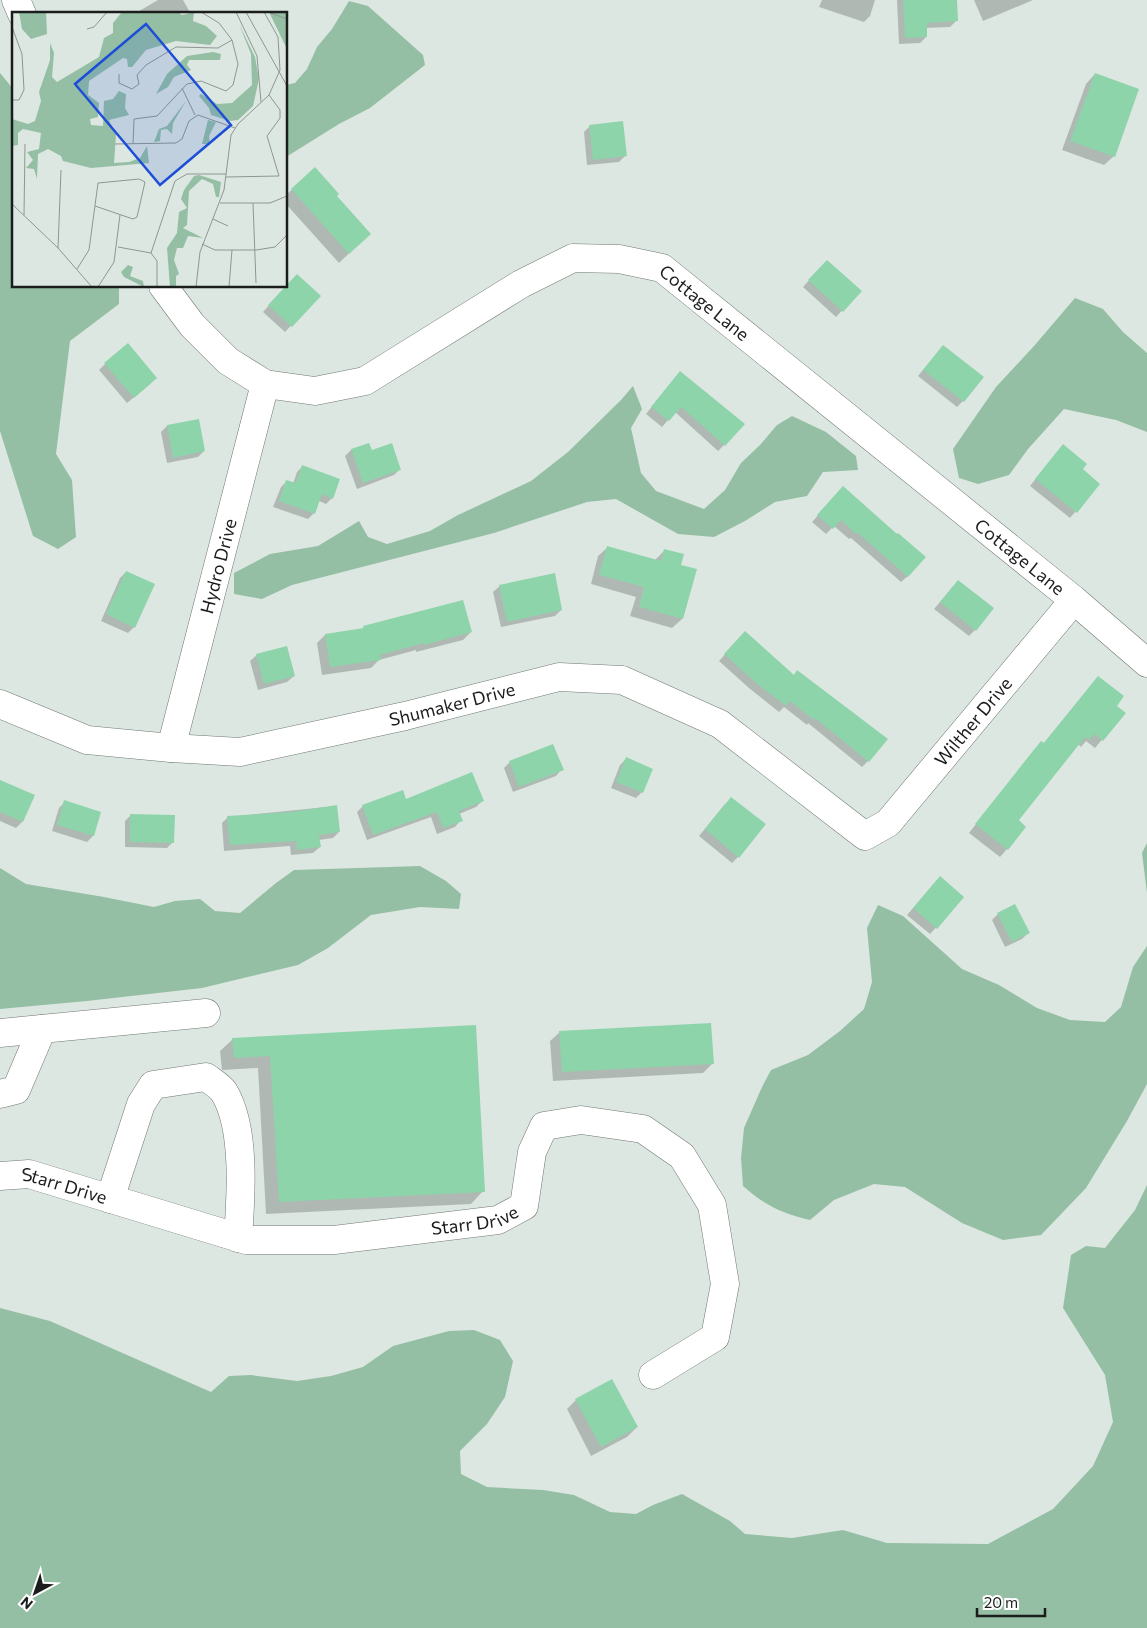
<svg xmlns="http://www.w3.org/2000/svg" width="1147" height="1628" font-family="Commissioner,sans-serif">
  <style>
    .green { fill: #94bfa4 }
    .shadow { fill: #0003 }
    .building { fill: #8dd4aa }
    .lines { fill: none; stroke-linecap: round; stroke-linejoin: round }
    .minor-casing { stroke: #707873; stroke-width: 29 }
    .minor { stroke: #fff; stroke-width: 28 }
    .labels { text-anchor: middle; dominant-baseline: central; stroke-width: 4; stroke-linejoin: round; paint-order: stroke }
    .street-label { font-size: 18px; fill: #1a1d1b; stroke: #fff }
    .inset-road { fill: none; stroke: #8f9692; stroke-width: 1 }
    .view { fill: #1d4ed8; fill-opacity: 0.15; stroke: #1d4ed8; stroke-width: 2.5 }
    .inset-edge { fill: none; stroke: #1a1d1b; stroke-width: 2.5 }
  </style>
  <rect width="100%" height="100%" fill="#dde7e1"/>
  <g class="green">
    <path d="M349 1 368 6 423 55 425 65 370 108 339 124 286 157V85L295 83 307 69 317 47 332 29Z"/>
    <path d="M0 73 14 90V286H119V304L70 341 56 454 72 480 76 537 58 549 33 536 0 431Z"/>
    <path d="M1075 298 1103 309 1123 332 1147 353V432L1116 420 1064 409 1028 449 1009 475 978 484 959 478 953 449 996 387 1034 346Z"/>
    <path d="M633 386 642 409 631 428 641 473 656 491 704 509 725 490 741 463 760 445 777 425 792 416 826 432 856 456 858 470 823 472 807 496 775 502 745 521 714 537 678 534 616 499 587 502 494 533 292 585 262 599 234 594V573L270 554 318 546 359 521 368 537 387 544 430 531 458 515 531 481 568 452 621 400Z"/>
    <path d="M1147 843V893L1142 853Z"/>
    <path d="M420 866 446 881 461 894 459 909 420 907 371 915 328 948 298 965 202 988 87 1001 0 1009V868L26 884 104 897 154 907 175 901 200 899 215 911 240 913 276 883 294 870Z"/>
    <path d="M878 905 903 916 962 969 999 985 1037 1008 1070 1020 1105 1022 1121 1007 1133 967 1147 946V1084L1127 1121 1086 1188 1041 1235 1003 1240 962 1223 905 1187 874 1184 834 1200 810 1220C781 1213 766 1206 743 1186L741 1158 744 1128 762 1087 771 1070 808 1055 840 1031 864 1009 872 982 867 928Z"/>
    <path d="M1147 1185V1628H0V1308L50 1321 211 1392 229 1376 251 1375 297 1381 331 1376 363 1367 393 1346 449 1331 474 1330 500 1340 513 1361 505 1397 487 1424 460 1451 461 1474 487 1487 543 1490 574 1495 610 1512 636 1514 653 1505 682 1494 730 1521 745 1534 792 1538 843 1530 887 1543 988 1544 1053 1509 1093 1466 1113 1422 1105 1375 1063 1308 1071 1255 1086 1246 1105 1248 1135 1210Z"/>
  </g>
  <g class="shadow">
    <path d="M158 0H183L191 14H134Z"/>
    <path d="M822 0H875L870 16 864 22 819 7Z"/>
    <path d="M897 0H956V21L950 27 925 28 926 37 920 43 899 44Z"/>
    <path d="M974 0H1033L983 21Z"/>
    <path d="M1095 74 1114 156 1104 165 1062 150 1086 84Z"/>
    <path d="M590 126 625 156 619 162 587 165 584 132Z"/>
    <path d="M315 169 360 243 339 263 286 204V195Z"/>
    <path d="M821 267 860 291 836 317 803 287Z"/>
    <path d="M291 281 319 296 285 332 263 312Z"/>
    <path d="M943 346 963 401 957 407 918 376Z"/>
    <path d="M105 364 150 384 127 403 99 370Z"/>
    <path d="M674 379 724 445 718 451 675 412 662 427 646 414Z"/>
    <path d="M198 420 204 451 198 457 167 463 161 432 167 426Z"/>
    <path d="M368 444 371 452 400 469 394 475 357 489 345 456 351 450Z"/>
    <path d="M1057 452 1099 484 1070 518 1030 486Z"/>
    <path d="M303 466 332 498 326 504 319 501 314 513 308 519 273 507 281 487 287 481 293 484 297 472Z"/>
    <path d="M837 494 908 576 901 582 851 538 849 539 834 526 826 534 812 522Z"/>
    <path d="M608 547 655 560 665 550 679 566 682 619 672 628 630 616 636 597 591 584 598 556Z"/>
    <path d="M126 572 134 627 128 633 101 621 120 578Z"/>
    <path d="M958 581 975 630 969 636 934 609Z"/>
    <path d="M500 586 561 610 555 616 501 627 493 592Z"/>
    <path d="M364 627 471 632 463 640 416 652V650L379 660 371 668 322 675 317 643 325 635 361 630Z"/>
    <path d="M739 639 868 761 862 767 808 723 807 725 784 707 779 712 749 688 719 661Z"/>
    <path d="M257 655 294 676 287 682 258 690 250 661Z"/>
    <path d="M1098 677 1115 706 1124 713 1095 748 1086 741 1081 747 1078 744 1017 821 1007 849 1000 857 969 833 1034 750 1043 744Z"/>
    <path d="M626 759 642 792 636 798 611 788 620 765Z"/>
    <path d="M510 762 562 769 556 776 513 792 504 768Z"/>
    <path d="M0 781 22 822 16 828 0 821Z"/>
    <path d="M406 800 482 801 476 807 459 814 461 820 455 827 437 834 431 817 367 840 357 812 363 806Z"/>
    <path d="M65 802 100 813 93 836 87 842 52 831 59 808Z"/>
    <path d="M725 804 738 857 732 863 699 836Z"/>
    <path d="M336 806 339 832 333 838 319 840 320 847 313 853 291 855 290 846 224 851 222 823 228 817Z"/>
    <path d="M131 815 173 842 167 848 125 847V821Z"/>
    <path d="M934 884 963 898 930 934 907 915Z"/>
    <path d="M998 914 1028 933 1022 939 1005 947 992 920Z"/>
    <path d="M475 1026 483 1191 471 1204 266 1214 258 1068 222 1070 220 1051 233 1039Z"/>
    <path d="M560 1032 713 1063 703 1073 553 1081 550 1041Z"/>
    <path d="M576 1400 637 1427 627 1437 591 1456 567 1409Z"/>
  </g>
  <g class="building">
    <path d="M903 0H957L958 21 927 23V37L905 38Z"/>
    <path d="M1095 73 1139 89 1115 157 1070 141Z"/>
    <path d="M623 121 627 156 593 160 589 125Z"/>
    <path d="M315 167 339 194 337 196 371 234 349 254 291 189Z"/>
    <path d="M827 260 862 291 843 312 808 280Z"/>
    <path d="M297 274 321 296 292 327 268 305Z"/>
    <path d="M128 343 157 378 134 398 104 363Z"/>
    <path d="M943 345 984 377 964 402 923 370Z"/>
    <path d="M680 371 745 424 725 446 681 407 669 421 651 407Z"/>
    <path d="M199 419 205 451 173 458 167 425Z"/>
    <path d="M369 443 372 450 392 443 401 470 363 483 351 449Z"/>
    <path d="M1063 444 1087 464 1083 469 1100 484 1077 513 1035 479Z"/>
    <path d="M302 465 340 479 333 499 322 494 315 514 279 501 286 480 296 483Z"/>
    <path d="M843 486 897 534 898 533 926 557 908 577 858 533 856 534 841 520 833 529 817 515Z"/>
    <path d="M607 546 661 561 664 549 684 554 681 565 697 569 683 619 639 607 644 587 599 575Z"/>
    <path d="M126 571 155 584 135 628 106 614Z"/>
    <path d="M555 573 562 610 507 622 499 585Z"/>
    <path d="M958 580 994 608 976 631 940 602Z"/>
    <path d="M463 600 472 632 424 645V643L380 655 381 660 330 667 325 634 364 628 363 626Z"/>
    <path d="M745 631 794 675 797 670 888 739 869 762 815 718 814 720 790 701 786 706 755 682 724 654Z"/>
    <path d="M287 646 295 676 264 684 256 654Z"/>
    <path d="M1098 676 1124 696 1117 706 1126 713 1103 741 1094 734 1089 740 1085 737 1019 820 1026 827 1008 850 975 824 1041 741 1044 743Z"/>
    <path d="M553 744 564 770 519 787 509 761Z"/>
    <path d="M626 757 653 769 643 793 616 782Z"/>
    <path d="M472 772 484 801 459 811 463 821 443 828 437 812 373 835 362 805 403 790 406 799Z"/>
    <path d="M0 780 35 795 23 822 0 812Z"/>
    <path d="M731 797 766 824 739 858 705 829Z"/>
    <path d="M64 800 101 812 94 836 57 825Z"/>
    <path d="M337 805 340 832 319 835 321 847 297 850 296 841 230 845 227 816 292 812Z"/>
    <path d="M130 814 175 815 174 843 130 842Z"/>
    <path d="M940 876 964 897 937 929 913 908Z"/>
    <path d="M1015 904 1030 933 1012 942 997 913Z"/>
    <path d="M711 1023 714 1064 562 1072 559 1031Z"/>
    <path d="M476 1025 485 1192 279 1202 270 1056 234 1058 232 1038Z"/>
    <path d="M612 1379 638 1427 601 1447 575 1399Z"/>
  </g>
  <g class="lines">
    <defs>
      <g id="minor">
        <path d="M16 0 22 14"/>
        <path id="s1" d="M163 286 192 325 228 361 265 384 315 391 365 381 521 284 573 258 619 259 662 268 1074 600 1147 663"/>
        <path id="s2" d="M0 704 87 740 171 748 240 752 405 716 559 677 622 680 720 724 865 836 888 823 1074 600"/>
        <path id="s3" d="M171 748 265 384"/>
        <path d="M0 1033 206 1013"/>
        <path d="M0 1094 16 1090 42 1029"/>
        <path id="s4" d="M0 1176 29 1174 246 1240H334L498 1220 524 1206 532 1152 544 1126 581 1120 643 1129 682 1156 712 1205 725 1284 715 1337 653 1375"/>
        <path d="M110 1199 141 1104 153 1085 206 1077C211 1081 220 1086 224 1092 246 1128 241 1197 238 1238"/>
      </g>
    </defs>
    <use href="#minor" class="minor-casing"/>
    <use href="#minor" class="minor"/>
  </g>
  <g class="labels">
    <g class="street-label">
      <text stroke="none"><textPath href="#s1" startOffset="631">Cottage Lane</textPath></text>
      <text stroke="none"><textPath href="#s1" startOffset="1036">Cottage Lane</textPath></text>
      <text stroke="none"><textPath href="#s3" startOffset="188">Hydro Drive</textPath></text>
      <text stroke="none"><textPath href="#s2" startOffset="465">Shumaker Drive</textPath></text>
      <text stroke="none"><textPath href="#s2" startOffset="1088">Wilther Drive</textPath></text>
      <text stroke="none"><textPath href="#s4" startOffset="66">Starr Drive</textPath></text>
      <text stroke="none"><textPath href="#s4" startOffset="486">Starr Drive</textPath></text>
    </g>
  </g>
  <g transform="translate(12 12)">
    <rect width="275" height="275" fill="#dde7e1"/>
    <path d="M7 0H34L35 22 19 27 10 17ZM110 0H166L170 3 182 0 181 9 194 14 205 24 198 33 164 29 134 38 120 55H116L115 47 111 46 77 69 76 83 87 91 86 105 78 107 79 113 91 114 92 89 101 87 107 79 114 82 113 96 117 103 97 108 104 123 102 151 117 150 128 146 135 134 137 151 79 156 51 149 49 144 36 137 26 142 25 167 22 157 14 156 21 148 15 140 27 137 29 121 11 117 6 121V133L0 134V107L16 112 23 109 29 89 27 80 38 48V31L42 41 40 65 45 70 87 45 92 26 101 21V11ZM257 0H275V37ZM227 12 243 45 247 67 241 94 226 108 218 109 199 103 197 96 187 84 189 82 205 92 220 91 240 73 239 42ZM201 40 209 42 208 48H177L175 53 179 58 162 65 156 75 144 82 155 62 175 44ZM174 89 161 111 160 122 155 117 149 118 148 129 142 130 147 117 155 114ZM196 108 204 110 197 124 198 132H190ZM187 163 209 170 207 185H204L201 172 190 167 177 179 175 213 171 216 191 226 176 224 171 236H165L162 248 167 262 164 264V275H158L155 236 165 221 167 200 175 196 169 187 172 178 182 164ZM116 253 121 255 118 264 131 269 132 275 112 265 109 260Z" fill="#94bfa4"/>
    <path class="inset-road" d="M224 0 245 44 249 90M234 0 275 74M256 0 275 7M0 15 10 42 12 78 7 88H0M75 17 82 15 95 0M107 62V71L120 77 127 72 125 63 134 53 164 35 206 36 220 28M170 76 183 103M103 132 164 131 170 127 177 109 186 103 223 116M121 132 122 107 145 104 175 72 189 69 214 79 221 73 226 52 220 28 207 11 189 0M214 165 267 164 255 124 268 106V98L257 83M208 191H258L275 184M241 191 244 271M0 192 46 236 80 275M12 203 13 132M201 207 216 214M190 232 203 238H244L263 235 275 223M106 235 139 241 145 249V275M46 236 49 158M139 241 163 169 175 162H214M65 257 77 238 86 171 127 167 133 170 125 205 121 207 83 194M86 275 102 250 108 203M184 275 188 240 212 178 219 123 226 112 257 83 268 58 266 25 252 0M217 275 220 238"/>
    <path class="view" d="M134 12 219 113 148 173 63 72Z"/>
    <rect width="275" height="275" class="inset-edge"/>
  </g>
  <g transform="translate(35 1593) rotate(220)" stroke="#ffffff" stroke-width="4" paint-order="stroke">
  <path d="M0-4L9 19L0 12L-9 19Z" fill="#1a1d1b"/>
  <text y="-8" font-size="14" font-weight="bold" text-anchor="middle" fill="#1a1d1b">N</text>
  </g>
  <path d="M977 1608v8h68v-8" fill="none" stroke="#1a1d1b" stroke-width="2.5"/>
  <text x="984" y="1608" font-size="15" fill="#1a1d1b" stroke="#ffffff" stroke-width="4" paint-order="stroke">20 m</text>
</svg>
